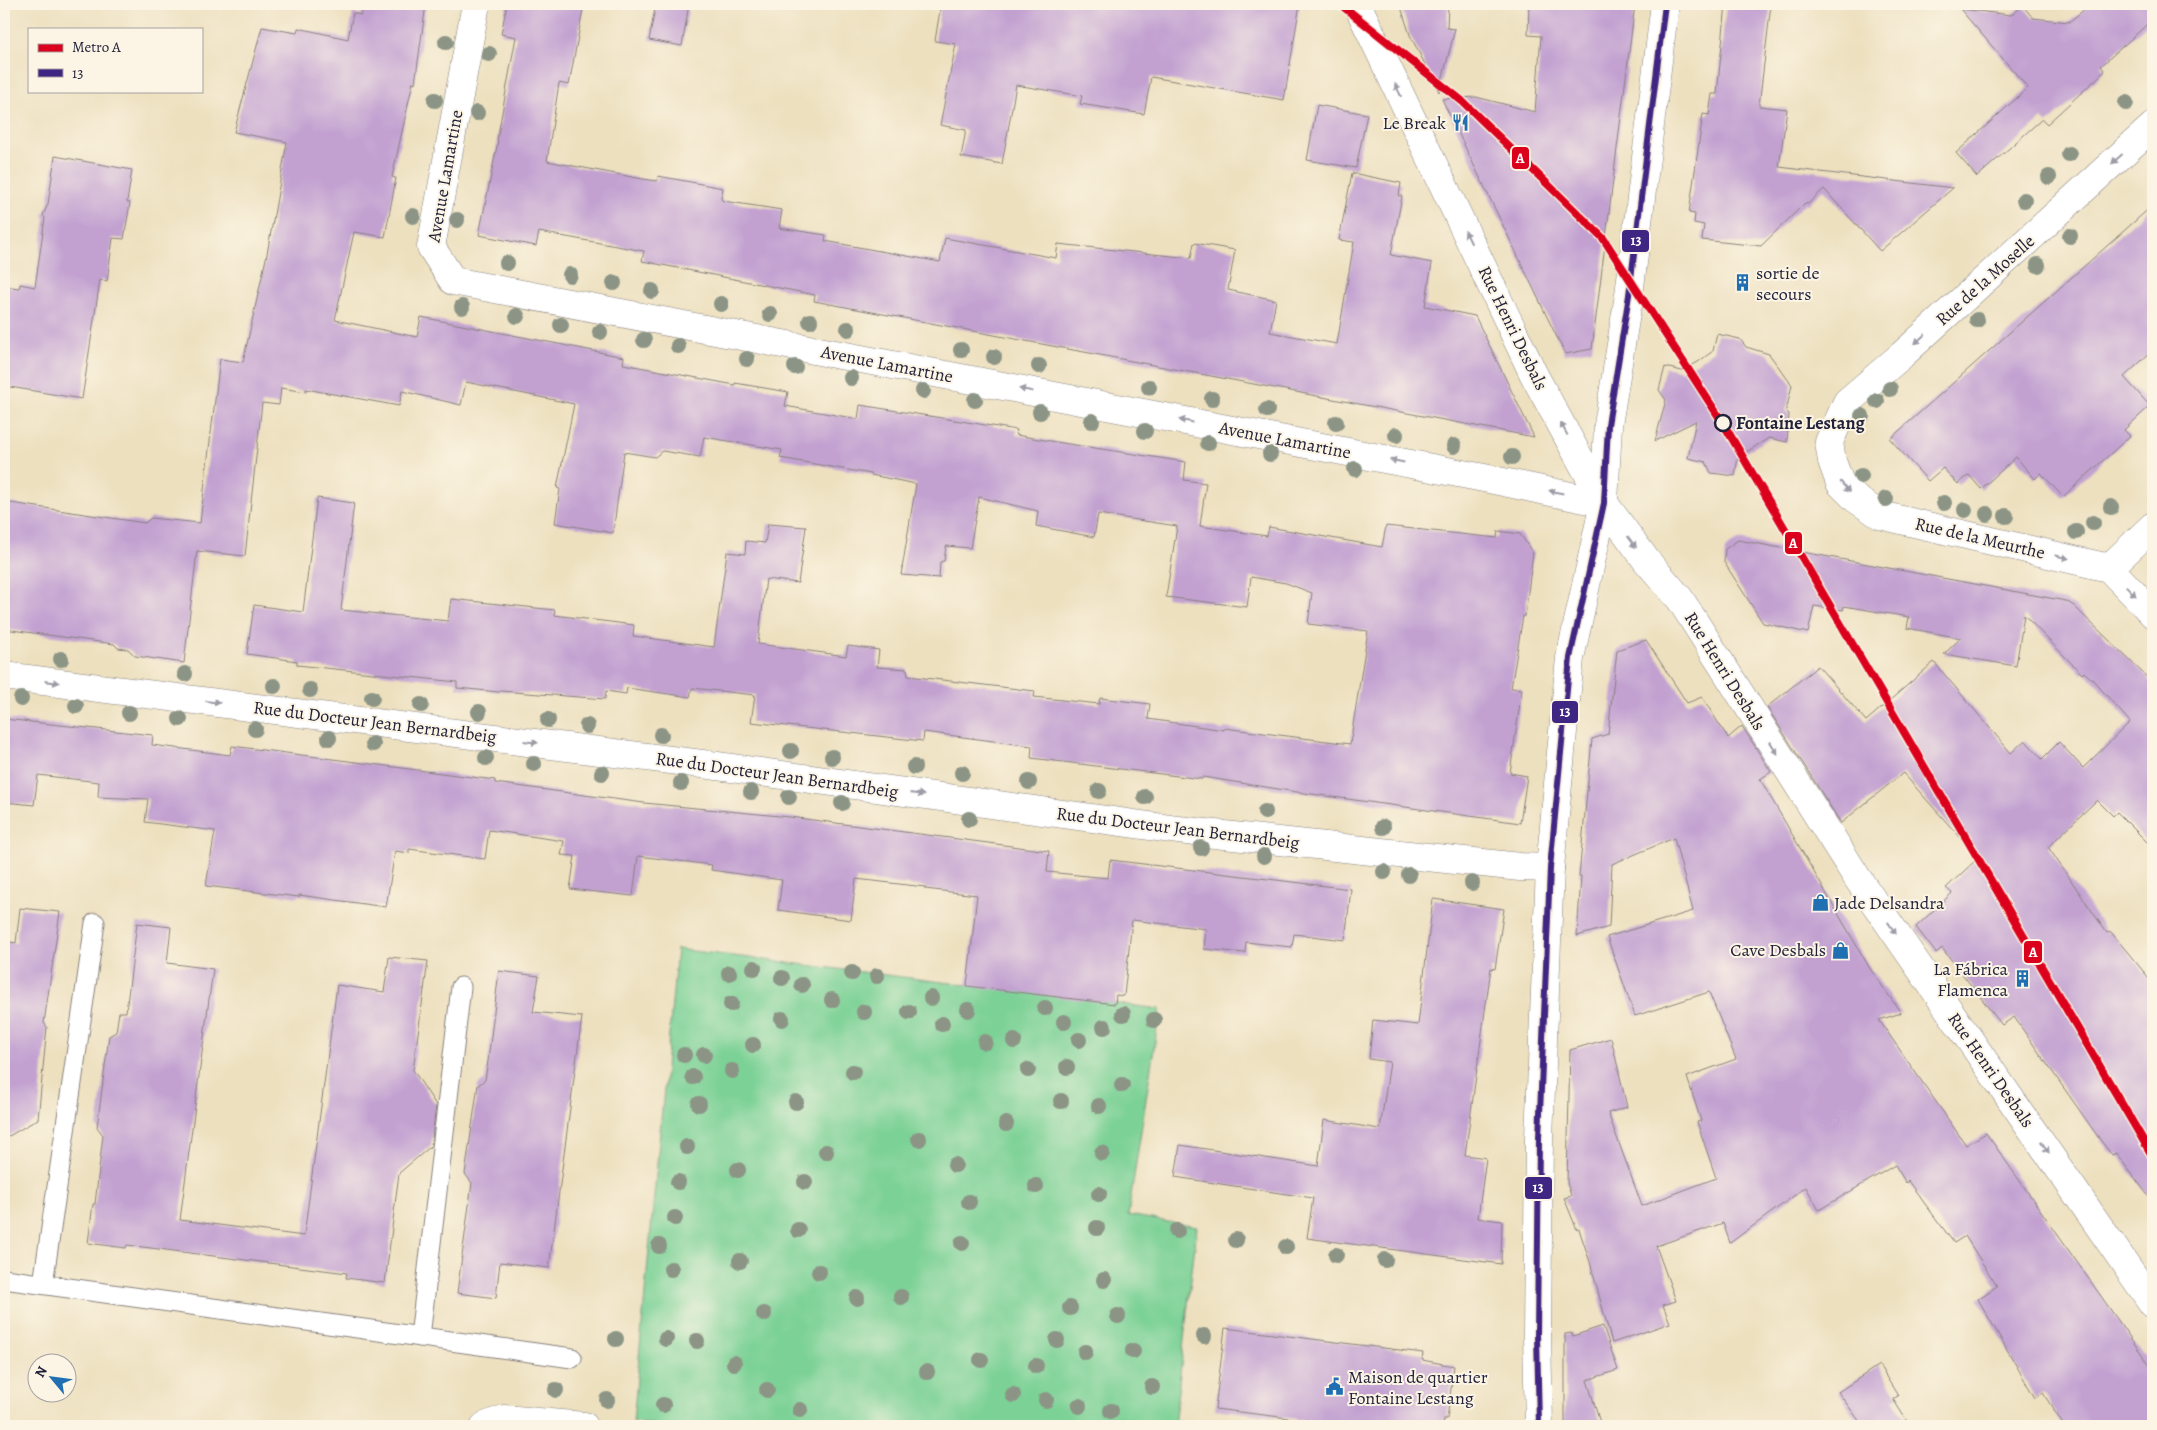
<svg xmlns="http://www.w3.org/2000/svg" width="2157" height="1430" font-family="Alegreya,serif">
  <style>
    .green { fill: #7bd196; stroke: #4e7a68 }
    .building { fill: #c2a1d1 }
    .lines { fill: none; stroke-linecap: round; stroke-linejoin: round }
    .service-casing { stroke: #88817d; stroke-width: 21 }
    .minor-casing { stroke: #88817d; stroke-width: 29 }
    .service { stroke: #fff; stroke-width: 19 }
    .minor { stroke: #fff; stroke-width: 28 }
    .bus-1-casing { stroke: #fcf5e5; stroke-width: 10 }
    .bus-1 { stroke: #3f2682; stroke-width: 6 }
    .metro-1-casing { stroke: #fcf5e5; stroke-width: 11 }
    .metro-1 { stroke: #db001b; stroke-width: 8 }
    .tree { fill: #8c9585 }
    .oneway { fill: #9c9ca7 }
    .stop-dot { fill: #fcf5e5; stroke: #22223b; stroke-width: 2.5 }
    .labels { text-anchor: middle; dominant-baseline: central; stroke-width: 4; stroke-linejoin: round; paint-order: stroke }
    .poi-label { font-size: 18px; fill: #22223b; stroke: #fcf5e5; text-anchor: end }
    .street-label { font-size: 18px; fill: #22223b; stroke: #fcf5e5 }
    .stop-label { font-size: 18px; font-weight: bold; fill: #22223b; stroke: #fcf5e5; text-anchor: start }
    .line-badge { stroke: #fcf5e5; stroke-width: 2 }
    .badge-label { font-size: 14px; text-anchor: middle; font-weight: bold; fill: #fff }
  </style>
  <rect width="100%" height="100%" fill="#fcf5e5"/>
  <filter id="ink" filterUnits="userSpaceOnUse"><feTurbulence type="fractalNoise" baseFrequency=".02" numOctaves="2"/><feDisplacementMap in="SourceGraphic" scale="10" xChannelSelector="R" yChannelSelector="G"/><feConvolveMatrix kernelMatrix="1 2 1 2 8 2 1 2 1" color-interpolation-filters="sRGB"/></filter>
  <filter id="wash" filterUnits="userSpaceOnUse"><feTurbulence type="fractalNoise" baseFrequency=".0096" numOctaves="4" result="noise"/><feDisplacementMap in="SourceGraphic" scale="20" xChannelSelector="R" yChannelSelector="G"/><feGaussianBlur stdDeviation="1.12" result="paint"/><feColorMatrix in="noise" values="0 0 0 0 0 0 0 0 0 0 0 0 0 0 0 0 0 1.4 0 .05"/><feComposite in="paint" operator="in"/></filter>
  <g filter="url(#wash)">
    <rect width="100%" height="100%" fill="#ede0bf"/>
    <path class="green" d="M677 949 1160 1009 1128 1215 1197 1227 1174 1426H665L633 1422Z"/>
    <g id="blocks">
      <g class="building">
        <path d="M363 4H426L415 83 413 82 392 177 396 178 385 237 354 232 335 320 417 337 421 317 624 357 623 364 735 385V383L788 392 785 406 858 419 860 405 1017 430 1016 435 1056 442 1186 462 1184 480 1206 483 1200 526 1267 536 1269 527 1382 547 1386 526 1497 538 1498 531 1520 534 1533 553 1525 616H1523L1511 688 1522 689 1510 773 1527 776 1520 823 1297 792 1203 777 1202 779 1031 758 1032 746 924 732 923 741 751 722 755 695 692 688 690 697 627 688 626 694 606 691 605 699 500 691 499 692 457 688V682L297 665V661L247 654 254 605 303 612 317 498 354 503 341 610 448 621 451 599 555 610 554 615 634 625 633 636 714 647 727 552 745 554 746 541 765 543 768 524 806 527 798 583 766 579 758 644 846 656 848 646 879 650 877 667 907 669 908 676 1035 691 1034 697 1099 704 1100 698 1150 704 1148 719 1224 730V728L1350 744 1368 631 1308 624 1312 593 1286 583 1251 577 1247 607 1166 597 1177 526 1098 514 1094 537 1036 526 1038 511 979 497 970 548 946 546 944 561 940 562 939 578 901 575 916 484 871 475V474L780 458 782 450 704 437 700 457 662 451 655 457 624 452 613 533 555 523 560 489 557 488 574 404 466 382 461 405 402 391 399 406 306 389V392L281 388 279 405 262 403 245 556 197 551 184 663 135 656 128 649 118 648 114 644 4 629V502L145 523 151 518 200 523 220 359 243 362 267 254 287 142 234 132 262 27 297 33 298 28 348 39 353 13 361 15Z"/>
        <path d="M507 4H584L569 85 559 83 547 161 643 179 657 181 658 176 723 188 721 199 723 201 782 210 779 228 826 235 825 241 940 262 945 238 1056 258 1058 244 1191 258 1194 243 1235 250 1228 290 1276 300 1270 332 1337 344 1354 242 1339 240 1352 173 1401 183 1399 196H1402L1391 255 1432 263 1425 306 1475 316 1534 437 814 301 815 295 642 261 644 251 539 232 536 246 479 235 498 141 497 140 516 37 501 34Z"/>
        <path d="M656 4H689L682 46 649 40Z"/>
        <path d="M941 4H1300L1284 100 1151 77 1144 114 1080 104 1082 96 1016 85 1002 164 961 157 966 130 940 125 956 44 935 41Z"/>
        <path d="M1400 4H1448L1447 28 1455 29 1439 92 1410 35Z"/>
        <path d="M1529 4H1635L1592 349 1565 354 1442 99 1476 97 1535 112 1541 36 1528 35Z"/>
        <path d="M1726 4H1771L1759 106 1787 109 1779 167 1953 188 1880 251 1824 189 1808 204 1805 203 1761 246 1702 240 1704 225 1694 223 1695 214 1689 213 1703 114 1709 115 1712 94H1717Z"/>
        <path d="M2091 4H2153V19L2101 66 2105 71 2047 124 2042 119 1977 177 1956 153 2028 88 1960 9 2011 15 2023 6 2033 18 2069 22Z"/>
        <path d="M1317 105 1367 114 1356 168 1307 160Z"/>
        <path d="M55 156 132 170 127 202 130 203 124 239 113 238 107 281 100 280 82 399 4 386V286L19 288 20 284 35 287 45 218 43 215 48 204Z"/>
        <path d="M2153 205V350L2124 377 2150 406 2124 430 2130 436 2063 497 2041 473 2035 479 2016 457 1981 489 1969 475 1958 484 1943 468 1928 481 1890 439Z"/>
        <path d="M1717 334 1740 339 1746 347 1769 354 1792 385 1786 411 1789 414 1787 442 1769 438 1738 457 1735 476 1711 473 1706 462 1688 458 1696 421 1655 441 1666 400 1659 390 1665 367 1682 371 1698 362 1713 351Z"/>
        <path d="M1738 540 2066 601 2074 606 2153 683V848L2117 812 2113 816 2097 800 2048 847 2107 933 2110 931 2153 983V1202L2116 1153 2112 1155 2101 1141 2014 1017 2002 1025 1942 948 1936 953 1916 927 1952 893 1946 888 1978 858 1903 773 1841 823 1767 707 1818 666 1866 721 1934 662 2011 753 2025 740 2042 759 2059 742 2083 768 2130 722 2092 679 2084 672 2082 674 2024 615 2016 666 1944 654 1961 638 1907 628 1909 617 1844 606 1843 610 1814 606 1808 633 1763 623 1724 562 1725 549Z"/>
        <path d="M1646 640 1687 703 1702 697 1728 738 1742 726 1771 772 1760 779 1869 967 1901 1013 1879 1020 1966 1145 1986 1133 2153 1370V1426H2064L2043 1393 2035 1398 1978 1299 1997 1286 1965 1236 1954 1243 1908 1181 1906 1183 1895 1165 1819 1210 1806 1187 1730 1243 1723 1223 1656 1246 1676 1301 1663 1305 1670 1323 1612 1343 1590 1262 1579 1229 1577 1230 1564 1198 1571 1196 1567 1183 1570 1050 1611 1038 1627 1107 1608 1113 1642 1206 1716 1178 1697 1122 1701 1121 1687 1077 1736 1059 1709 992 1635 1016 1607 937 1693 911 1674 838 1612 864 1609 927 1577 936 1581 876H1579L1592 739 1608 734 1617 650Z"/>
        <path d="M4 719 153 735 152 745 230 755 232 746 495 780V783L644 803 790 817 1049 851 1047 872 1108 878 1110 860 1351 889 1345 940 1294 934 1292 947 1246 942 1245 953 1204 949 1206 929 1132 920 1124 996 1116 995 1115 1004 967 986 977 895 925 889V887L856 879 851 920 778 910 782 880 711 870 712 865 638 856 633 896 570 889 575 856 561 855 564 841 489 830 485 859 409 849V853L395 851 386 907 299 895V897L206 886 215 831 145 822 148 799 98 797 99 782 38 775 34 805 4 802Z"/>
        <path d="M1433 899 1504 909 1495 969 1491 968 1465 1155 1486 1158 1478 1218 1502 1221 1501 1264 1307 1238 1313 1198 1175 1177 1180 1145 1318 1166 1324 1120 1380 1129 1390 1062 1369 1059 1373 1020 1418 1025Z"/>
        <path d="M20 908 60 912 44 1023 47 1027 38 1119 4 1139V941L16 943Z"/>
        <path d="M137 923 171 927 167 963 213 969 180 1220 304 1236 337 985 384 992 389 957 428 961 413 1070 436 1105 431 1146 399 1173 385 1283 346 1278 347 1273 127 1245 126 1248 88 1243 93 1204H95L103 1135 97 1127 109 1036 116 1032 119 1012H126Z"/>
        <path d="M499 971 539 976 533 1012 582 1017 549 1268 500 1262 496 1298 457 1293 472 1183 465 1174 478 1085 485 1080 488 1061Z"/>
        <path d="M1603 1326 1618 1370 1587 1380 1601 1426H1565V1334L1572 1333 1573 1336Z"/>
        <path d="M1225 1328 1423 1353 1422 1360 1454 1366 1447 1419H1444L1443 1426H1354L1215 1409Z"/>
        <path d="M1879 1365 1898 1396 1893 1399 1910 1426H1863L1838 1392Z"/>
      </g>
    </g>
  </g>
  <g filter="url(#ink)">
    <use href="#blocks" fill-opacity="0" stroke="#88817d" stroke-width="1"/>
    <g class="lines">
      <defs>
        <g id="service">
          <path d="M4 1279 572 1358"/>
          <path d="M43 1284 95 923"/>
          <path d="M420 1337 461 987"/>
        </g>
        <g id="minor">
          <path d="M476 4 431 247 453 281 1484 478 1604 503"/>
          <path d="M1357 4 1534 375 1604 503 1646 560 1680 599 1858 879 2153 1304"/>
          <path d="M2153 126 1902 355 1847 402 1829 442 1832 461 1840 483 1856 499 1880 515 2109 568 2153 614"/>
          <path d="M2109 568 2153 526"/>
          <path d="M4 676 710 765 1178 830 1520 867 1550 868"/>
          <path d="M485 1426 504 1419 584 1426"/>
          <path d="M1539 1426 1537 1335 1539 1138 1550 868 1570 658 1604 503 1608 425 1629 295 1665 4"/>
        </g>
      </defs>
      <use href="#service" class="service-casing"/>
      <use href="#minor" class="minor-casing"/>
      <use href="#service" class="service"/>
      <use href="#minor" class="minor"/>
      <defs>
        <path id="bus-1" d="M1539 1426 1537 1335 1539 1138 1550 868 1570 658 1604 503 1608 425 1629 295 1665 4"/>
      </defs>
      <use href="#bus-1" class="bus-1-casing"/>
      <use href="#bus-1" class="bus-1"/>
      <defs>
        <path id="metro-1" d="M1340 4 1462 101 1603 238 1723 423 2153 1157"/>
      </defs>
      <use href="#metro-1" class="metro-1-casing"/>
      <use href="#metro-1" class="metro-1"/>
    </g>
    <g class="tree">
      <circle cx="446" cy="42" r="8"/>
      <circle cx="489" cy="54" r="8"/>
      <circle cx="435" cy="100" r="8"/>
      <circle cx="2126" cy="103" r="8"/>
      <circle cx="477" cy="113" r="8"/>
      <circle cx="2069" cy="154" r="8"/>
      <circle cx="2049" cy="177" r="8"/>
      <circle cx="2024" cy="200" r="8"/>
      <circle cx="413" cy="216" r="8"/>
      <circle cx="457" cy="220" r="8"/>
      <circle cx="2070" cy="236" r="8"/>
      <circle cx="507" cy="263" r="8"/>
      <circle cx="2038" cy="265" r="8"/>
      <circle cx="570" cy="275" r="8"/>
      <circle cx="614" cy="283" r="8"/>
      <circle cx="652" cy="291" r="8"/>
      <circle cx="721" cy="304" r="8"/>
      <circle cx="462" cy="307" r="8"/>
      <circle cx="770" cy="314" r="8"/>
      <circle cx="517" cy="316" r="8"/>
      <circle cx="1977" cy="320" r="8"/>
      <circle cx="810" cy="321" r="8"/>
      <circle cx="561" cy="325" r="8"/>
      <circle cx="848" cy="329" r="8"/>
      <circle cx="600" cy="332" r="8"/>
      <circle cx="644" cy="340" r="8"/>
      <circle cx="678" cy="346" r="8"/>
      <circle cx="961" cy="350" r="8"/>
      <circle cx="994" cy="357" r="8"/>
      <circle cx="747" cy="359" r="8"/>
      <circle cx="1039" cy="366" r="8"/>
      <circle cx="795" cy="367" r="8"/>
      <circle cx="851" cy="378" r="8"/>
      <circle cx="1149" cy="387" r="8"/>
      <circle cx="1890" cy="389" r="8"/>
      <circle cx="923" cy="391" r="8"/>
      <circle cx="1212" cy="399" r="8"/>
      <circle cx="975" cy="400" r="8"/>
      <circle cx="1877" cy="401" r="8"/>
      <circle cx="1267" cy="410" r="8"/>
      <circle cx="1040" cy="412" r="8"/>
      <circle cx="1862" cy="416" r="8"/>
      <circle cx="1092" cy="421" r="8"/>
      <circle cx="1336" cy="423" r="8"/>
      <circle cx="1145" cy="431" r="8"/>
      <circle cx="1396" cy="435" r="8"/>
      <circle cx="1208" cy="443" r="8"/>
      <circle cx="1454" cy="446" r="8"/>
      <circle cx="1270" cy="454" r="8"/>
      <circle cx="1512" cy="457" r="8"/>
      <circle cx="1355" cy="469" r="8"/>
      <circle cx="1861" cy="476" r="8"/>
      <circle cx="1886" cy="499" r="8"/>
      <circle cx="1944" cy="503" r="8"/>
      <circle cx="2111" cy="507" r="8"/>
      <circle cx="1965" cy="510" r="8"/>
      <circle cx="1987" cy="514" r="8"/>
      <circle cx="2006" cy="516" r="8"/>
      <circle cx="2093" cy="523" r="8"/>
      <circle cx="2076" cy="532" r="8"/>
      <circle cx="61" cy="659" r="8"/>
      <circle cx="185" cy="674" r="8"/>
      <circle cx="274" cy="686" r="8"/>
      <circle cx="310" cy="690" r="8"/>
      <circle cx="372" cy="698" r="8"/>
      <circle cx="21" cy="699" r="8"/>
      <circle cx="421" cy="705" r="8"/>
      <circle cx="76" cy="706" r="8"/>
      <circle cx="479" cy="712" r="8"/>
      <circle cx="129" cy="713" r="8"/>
      <circle cx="180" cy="719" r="8"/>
      <circle cx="548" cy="720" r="8"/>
      <circle cx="587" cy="726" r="8"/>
      <circle cx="255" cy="729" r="8"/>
      <circle cx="661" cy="735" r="8"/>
      <circle cx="329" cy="738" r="8"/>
      <circle cx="373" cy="744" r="8"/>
      <circle cx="791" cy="751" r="8"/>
      <circle cx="832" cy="757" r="8"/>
      <circle cx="486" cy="758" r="8"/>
      <circle cx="534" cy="764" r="8"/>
      <circle cx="914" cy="767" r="8"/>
      <circle cx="602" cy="773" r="8"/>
      <circle cx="962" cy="773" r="8"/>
      <circle cx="1029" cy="782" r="8"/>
      <circle cx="681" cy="783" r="8"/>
      <circle cx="1099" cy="791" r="8"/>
      <circle cx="751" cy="792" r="8"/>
      <circle cx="789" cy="797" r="8"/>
      <circle cx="1145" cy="797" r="8"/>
      <circle cx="842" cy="803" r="8"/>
      <circle cx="1265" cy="812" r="8"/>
      <circle cx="969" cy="819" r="8"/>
      <circle cx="1383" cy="827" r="8"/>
      <circle cx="1201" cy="848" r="8"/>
      <circle cx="1264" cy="856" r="8"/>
      <circle cx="1384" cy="872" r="8"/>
      <circle cx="1409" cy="875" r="8"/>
      <circle cx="1472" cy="883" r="8"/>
      <circle cx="754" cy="968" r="8"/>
      <circle cx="729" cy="973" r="8"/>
      <circle cx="852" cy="973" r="8"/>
      <circle cx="877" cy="976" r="8"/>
      <circle cx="782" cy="978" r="8"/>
      <circle cx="802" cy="985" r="8"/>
      <circle cx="931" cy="998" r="8"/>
      <circle cx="832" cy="1000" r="8"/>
      <circle cx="731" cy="1004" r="8"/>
      <circle cx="1045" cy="1008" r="8"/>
      <circle cx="968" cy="1010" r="8"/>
      <circle cx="864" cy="1012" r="8"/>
      <circle cx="909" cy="1012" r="8"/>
      <circle cx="1123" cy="1014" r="8"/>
      <circle cx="782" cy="1019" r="8"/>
      <circle cx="1154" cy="1020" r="8"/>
      <circle cx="1064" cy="1022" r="8"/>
      <circle cx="942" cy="1024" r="8"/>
      <circle cx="1104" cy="1027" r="8"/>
      <circle cx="1079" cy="1040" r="8"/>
      <circle cx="1014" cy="1041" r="8"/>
      <circle cx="985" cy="1042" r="8"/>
      <circle cx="753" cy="1045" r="8"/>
      <circle cx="684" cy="1055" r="8"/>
      <circle cx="704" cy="1055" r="8"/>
      <circle cx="1067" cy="1067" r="8"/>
      <circle cx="1028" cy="1070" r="8"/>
      <circle cx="732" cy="1071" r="8"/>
      <circle cx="853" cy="1072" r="8"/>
      <circle cx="693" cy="1077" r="8"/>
      <circle cx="1122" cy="1085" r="8"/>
      <circle cx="1061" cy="1101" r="8"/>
      <circle cx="796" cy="1102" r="8"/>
      <circle cx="699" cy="1104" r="8"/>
      <circle cx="1099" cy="1106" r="8"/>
      <circle cx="1006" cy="1124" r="8"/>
      <circle cx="919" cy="1139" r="8"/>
      <circle cx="687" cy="1147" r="8"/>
      <circle cx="826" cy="1152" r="8"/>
      <circle cx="1102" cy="1153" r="8"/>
      <circle cx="955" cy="1165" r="8"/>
      <circle cx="738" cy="1170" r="8"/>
      <circle cx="678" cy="1182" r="8"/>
      <circle cx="805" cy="1182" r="8"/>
      <circle cx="1036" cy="1186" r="8"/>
      <circle cx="1099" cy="1194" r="8"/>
      <circle cx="969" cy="1202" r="8"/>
      <circle cx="675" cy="1218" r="8"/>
      <circle cx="1097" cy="1228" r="8"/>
      <circle cx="798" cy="1230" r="8"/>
      <circle cx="1177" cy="1231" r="8"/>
      <circle cx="1236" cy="1240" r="8"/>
      <circle cx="962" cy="1243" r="8"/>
      <circle cx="659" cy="1246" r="8"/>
      <circle cx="1286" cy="1247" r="8"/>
      <circle cx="1336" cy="1255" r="8"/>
      <circle cx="1385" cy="1260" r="8"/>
      <circle cx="740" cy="1261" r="8"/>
      <circle cx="671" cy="1269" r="8"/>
      <circle cx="819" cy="1272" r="8"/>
      <circle cx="1104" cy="1280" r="8"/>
      <circle cx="901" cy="1297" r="8"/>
      <circle cx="857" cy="1298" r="8"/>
      <circle cx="1070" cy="1308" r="8"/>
      <circle cx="764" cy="1314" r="8"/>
      <circle cx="1118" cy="1316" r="8"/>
      <circle cx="1204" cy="1336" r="8"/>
      <circle cx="616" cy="1339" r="8"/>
      <circle cx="666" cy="1339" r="8"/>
      <circle cx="1057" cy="1340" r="8"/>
      <circle cx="697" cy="1341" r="8"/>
      <circle cx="1133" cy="1351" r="8"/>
      <circle cx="1085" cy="1352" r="8"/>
      <circle cx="981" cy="1360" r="8"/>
      <circle cx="734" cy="1363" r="8"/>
      <circle cx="1036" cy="1366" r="8"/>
      <circle cx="927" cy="1372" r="8"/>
      <circle cx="1152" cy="1387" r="8"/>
      <circle cx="556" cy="1390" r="8"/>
      <circle cx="767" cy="1390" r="8"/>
      <circle cx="1013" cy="1395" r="8"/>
      <circle cx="607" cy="1400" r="8"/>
      <circle cx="1046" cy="1400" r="8"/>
      <circle cx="663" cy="1405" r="8"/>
      <circle cx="1079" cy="1406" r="8"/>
      <circle cx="800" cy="1410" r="8"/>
      <circle cx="1111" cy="1411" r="8"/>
    </g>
    <defs><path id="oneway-solid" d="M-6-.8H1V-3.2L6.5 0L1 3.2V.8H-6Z" transform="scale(1.25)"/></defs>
    <g class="oneway">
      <use href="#oneway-solid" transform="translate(1398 90) rotate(-116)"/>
      <use href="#oneway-solid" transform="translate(2117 159) rotate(138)"/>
      <use href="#oneway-solid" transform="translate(1468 237) rotate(-116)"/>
      <use href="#oneway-solid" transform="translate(1920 339) rotate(138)"/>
      <use href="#oneway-solid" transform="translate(1026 390) rotate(-169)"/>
      <use href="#oneway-solid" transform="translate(1186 421) rotate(-169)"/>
      <use href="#oneway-solid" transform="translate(1564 429) rotate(-119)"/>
      <use href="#oneway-solid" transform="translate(1397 461) rotate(-169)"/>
      <use href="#oneway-solid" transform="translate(1845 487) rotate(50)"/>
      <use href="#oneway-solid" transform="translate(1556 492) rotate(-168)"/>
      <use href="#oneway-solid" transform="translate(1632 542) rotate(53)"/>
      <use href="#oneway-solid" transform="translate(2062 557) rotate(13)"/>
      <use href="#oneway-solid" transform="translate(2131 591) rotate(46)"/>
      <use href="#oneway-solid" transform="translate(52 682) rotate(7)"/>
      <use href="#oneway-solid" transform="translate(213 702) rotate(7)"/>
      <use href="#oneway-solid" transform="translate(531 742) rotate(7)"/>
      <use href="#oneway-solid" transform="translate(1774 748) rotate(58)"/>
      <use href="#oneway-solid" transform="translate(917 794) rotate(8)"/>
      <use href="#oneway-solid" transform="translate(1892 928) rotate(55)"/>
      <use href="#oneway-solid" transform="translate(2045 1147) rotate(55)"/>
    </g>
  </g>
  <defs>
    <symbol id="restaurant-bare" viewBox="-9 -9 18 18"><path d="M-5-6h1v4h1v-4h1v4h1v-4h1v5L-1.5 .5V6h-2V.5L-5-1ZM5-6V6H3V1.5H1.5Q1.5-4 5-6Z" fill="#1f6fb2" stroke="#fcf5e5" stroke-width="2.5" paint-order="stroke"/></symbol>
    <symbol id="building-bare" viewBox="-9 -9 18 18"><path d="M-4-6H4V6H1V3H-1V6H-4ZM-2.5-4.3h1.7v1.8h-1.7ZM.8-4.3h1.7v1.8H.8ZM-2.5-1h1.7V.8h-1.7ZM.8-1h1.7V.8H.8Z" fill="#1f6fb2" stroke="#fcf5e5" stroke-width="2.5" paint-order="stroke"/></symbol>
    <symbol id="shop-bare" viewBox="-9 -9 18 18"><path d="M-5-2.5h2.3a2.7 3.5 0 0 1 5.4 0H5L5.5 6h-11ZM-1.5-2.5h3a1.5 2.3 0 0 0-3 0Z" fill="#1f6fb2" stroke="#fcf5e5" stroke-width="2.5" paint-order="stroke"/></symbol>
    <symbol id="civic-bare" viewBox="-9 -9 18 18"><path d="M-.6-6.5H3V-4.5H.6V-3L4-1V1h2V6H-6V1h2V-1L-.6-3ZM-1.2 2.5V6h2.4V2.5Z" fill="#1f6fb2" stroke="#fcf5e5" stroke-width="2.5" paint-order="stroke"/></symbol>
  </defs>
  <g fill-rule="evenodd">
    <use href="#restaurant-bare" x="1448" y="110" width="25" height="25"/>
    <use href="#building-bare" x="1730" y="270" width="25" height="25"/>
    <use href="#shop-bare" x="1808" y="890" width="25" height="25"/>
    <use href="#shop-bare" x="1828" y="938" width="25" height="25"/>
    <use href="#building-bare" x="2010" y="966" width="25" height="25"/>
    <use href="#civic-bare" x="1322" y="1374" width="25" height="25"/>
  </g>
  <circle class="stop-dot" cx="1723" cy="423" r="8"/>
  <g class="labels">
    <g class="poi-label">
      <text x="1446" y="123">Le Break</text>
      <text x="1756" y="273" text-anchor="start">sortie de<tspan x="1756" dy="21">secours</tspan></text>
      <text x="1834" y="903" text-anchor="start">Jade Delsandra</text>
      <text x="1826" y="950">Cave Desbals</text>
      <text x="2008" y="969">La Fábrica<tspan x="2008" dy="21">Flamenca</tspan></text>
      <text x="1348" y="1377" text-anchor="start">Maison de quartier<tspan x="1348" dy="21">Fontaine Lestang</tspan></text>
    </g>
    <g class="street-label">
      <text transform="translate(445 176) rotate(-80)">Avenue Lamartine</text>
      <text transform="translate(1985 280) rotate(-42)">Rue de la Moselle</text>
      <text transform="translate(1513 328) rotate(64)">Rue Henri Desbals</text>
      <text transform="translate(887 364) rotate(11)">Avenue Lamartine</text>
      <text transform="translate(1285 440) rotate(11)">Avenue Lamartine</text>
      <text transform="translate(1980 538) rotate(13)">Rue de la Meurthe</text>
      <text transform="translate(1725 671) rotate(58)">Rue Henri Desbals</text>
      <text transform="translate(375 722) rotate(7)">Rue du Docteur Jean Bernardbeig</text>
      <text transform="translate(777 775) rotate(8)">Rue du Docteur Jean Bernardbeig</text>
      <text transform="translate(1178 828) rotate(7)">Rue du Docteur Jean Bernardbeig</text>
      <text transform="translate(1991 1070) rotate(55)">Rue Henri Desbals</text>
    </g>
    <g class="stop-label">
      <text x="1736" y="423">Fontaine Lestang</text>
    </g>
  </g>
  <g class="line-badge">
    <rect x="1511" y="146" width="19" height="24" rx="5" fill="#db001b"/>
    <rect x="1621" y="229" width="29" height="24" rx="5" fill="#3f2682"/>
    <rect x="1784" y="531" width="19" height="24" rx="5" fill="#db001b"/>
    <rect x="1551" y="700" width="28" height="24" rx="5" fill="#3f2682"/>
    <rect x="2023" y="940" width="20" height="24" rx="5" fill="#db001b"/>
    <rect x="1524" y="1176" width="29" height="24" rx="5" fill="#3f2682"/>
  </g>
  <g class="badge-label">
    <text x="1520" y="163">A</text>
    <text x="1636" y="245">13</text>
    <text x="1793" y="548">A</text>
    <text x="1565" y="716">13</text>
    <text x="2033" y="957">A</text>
    <text x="1538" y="1192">13</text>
  </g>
  <rect width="2157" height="1430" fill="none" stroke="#fcf5e5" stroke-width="20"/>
  <rect x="28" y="28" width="175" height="65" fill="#fcf5e5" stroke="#a5a1a1"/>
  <rect x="38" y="44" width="25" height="8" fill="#db001b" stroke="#a5a1a1"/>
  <text x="72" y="52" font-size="15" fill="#22223b">Metro A</text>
  <rect x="38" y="69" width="25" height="8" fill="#3f2682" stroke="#a5a1a1"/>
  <text x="72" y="78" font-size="15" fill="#22223b">13</text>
  <g transform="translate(52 1378) rotate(299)"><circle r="24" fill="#fcf5e5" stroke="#a5a1a1"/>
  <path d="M0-4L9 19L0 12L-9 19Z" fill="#1f6fb2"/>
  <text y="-8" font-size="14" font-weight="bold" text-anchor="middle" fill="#22223b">N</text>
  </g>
</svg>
